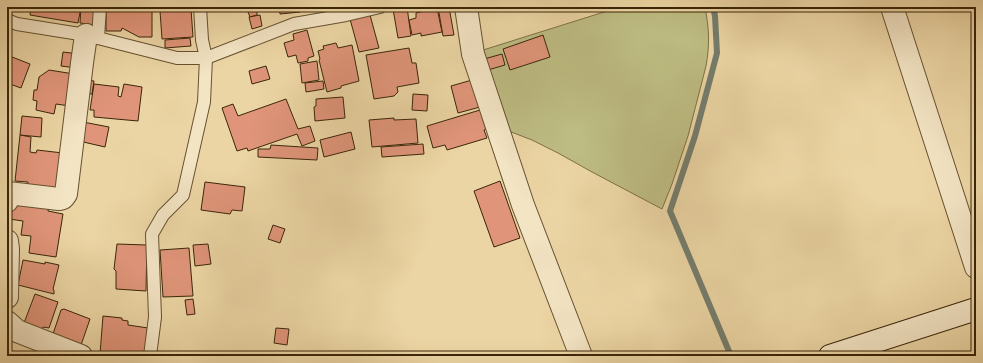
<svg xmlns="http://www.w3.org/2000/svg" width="983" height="363" font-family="'IM FELL Double Pica',serif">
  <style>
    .green { fill: #bdbc82; stroke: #7c7146 }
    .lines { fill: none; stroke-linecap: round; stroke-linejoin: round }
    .stream { stroke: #747d6d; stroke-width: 6 }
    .building { fill: #e0957a; stroke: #3a2609 }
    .lane-casing { stroke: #665230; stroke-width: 14 }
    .street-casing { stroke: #665230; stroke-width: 24 }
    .secondary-casing { stroke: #3a2609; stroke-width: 24 }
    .lane { stroke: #f3e4c4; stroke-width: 12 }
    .street { stroke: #f3e4c4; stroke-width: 22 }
    .secondary { stroke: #f3e4c4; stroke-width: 22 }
  </style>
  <rect width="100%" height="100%" fill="#ecd5a4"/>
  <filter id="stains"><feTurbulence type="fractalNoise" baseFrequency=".005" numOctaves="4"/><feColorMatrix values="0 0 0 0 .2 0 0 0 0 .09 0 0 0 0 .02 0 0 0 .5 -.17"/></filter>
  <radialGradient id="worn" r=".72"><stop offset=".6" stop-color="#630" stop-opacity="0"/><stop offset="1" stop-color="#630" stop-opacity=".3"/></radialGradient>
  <path class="green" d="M620 7H705C709 27 710 45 706 66L688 136 672 184 662 209 592 172 558 153 532 140 506 130 480 51Z"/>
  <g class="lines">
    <path class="stream" d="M713 7 715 16 717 53 695 136 670 211 731 356"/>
  </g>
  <g class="building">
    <path d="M7 7H25L22 12 11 7 8 10 7 9Z"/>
    <path d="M31 7H81L78 23 30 15Z"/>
    <path d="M81 7H95V25L80 23Z"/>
    <path d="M106 7H152V37H139L122 28 121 31H106Z"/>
    <path d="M246 7H263L257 9V15L250 17Z"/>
    <path d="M279 7H300V12L280 14Z"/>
    <path d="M407 7 411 36 398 38 393 9Z"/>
    <path d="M438 7H449L454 35 443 36Z"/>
    <path d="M437 8 442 32 421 36V33L412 35 409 20 416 18V13Z"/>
    <path d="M191 9 193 37 162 39 160 11Z"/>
    <path d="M260 15 262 26 252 29 249 17Z"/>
    <path d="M370 15 379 48 359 52 350 19Z"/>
    <path d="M307 30 314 56 308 58V61L298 63 296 55 288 57 284 43 294 40 293 34Z"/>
    <path d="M543 35 550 57 510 70 503 49Z"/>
    <path d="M190 38 191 46 165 48V40Z"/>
    <path d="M336 43 338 48 352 45 359 81 341 86V88L327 92 319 60 320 59 318 51 324 49 323 46Z"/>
    <path d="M409 48 412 63H416L419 83 397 87 398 92 394 96 374 99 366 55Z"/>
    <path d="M63 52 79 54 77 68 61 66Z"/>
    <path d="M502 54 505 65 488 70 484 59Z"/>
    <path d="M7 55 30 64 21 88 7 83Z"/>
    <path d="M317 61 319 80 302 83 300 64Z"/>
    <path d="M266 66 270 79 252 84 249 71Z"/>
    <path d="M49 70 74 74 70 106 56 104 54 114 36 110 37 101 33 100 34 90H37L39 77Z"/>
    <path d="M87 80 94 81 92 94H85Z"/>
    <path d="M472 80 480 107 458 113 451 86Z"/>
    <path d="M323 81 324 89 306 92 305 83Z"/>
    <path d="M94 84 119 87 118 96 121 97 124 84 142 87 138 121 94 117V110H90Z"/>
    <path d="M413 94 428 95 427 111 412 110Z"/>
    <path d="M343 97 345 118 315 121 314 107 316 106V99Z"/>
    <path d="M286 99 298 129 310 126 315 141 302 146 297 134 248 151 247 148 237 151 222 108 233 104 238 116Z"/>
    <path d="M480 110 486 129 484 130 487 138 447 150 445 145 433 148 427 126Z"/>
    <path d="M22 116 42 118 41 137 20 135Z"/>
    <path d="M394 118V120L416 119 418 143 372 147 369 120Z"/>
    <path d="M83 122 109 127 105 147 79 141Z"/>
    <path d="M351 132 355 149 324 157 320 140Z"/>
    <path d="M20 135 31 137 30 152 36 153 37 150 63 153 59 190 28 186V182L15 181Z"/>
    <path d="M423 144 424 154 382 157 381 147Z"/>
    <path d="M271 145 318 148 317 160 258 157V149H270Z"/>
    <path d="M500 181 520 238 494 247 474 191Z"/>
    <path d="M205 182 245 187 242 211 232 210 230 214 201 210Z"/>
    <path d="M10 195 49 203 48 211 63 214 56 257 29 253 31 236 21 235 23 221 9 219Z"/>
    <path d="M273 225 285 229 280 243 268 239Z"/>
    <path d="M117 244 147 245 146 291 116 289V271L114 269Z"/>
    <path d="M208 244 211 264 195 266 193 245Z"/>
    <path d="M189 248 193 296 163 297 160 250Z"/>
    <path d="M23 260 45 264V262L59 265 53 289 54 290V294L18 285Z"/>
    <path d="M35 294 58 302 49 328 43 327 42 330 24 323Z"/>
    <path d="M193 299 195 314 187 315 185 300Z"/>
    <path d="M64 309 90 319 81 345 53 334 61 310Z"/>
    <path d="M103 316 122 318V320L128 321V325L148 328 146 356H118L100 354Z"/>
    <path d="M276 328 289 329 287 345 274 343Z"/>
  </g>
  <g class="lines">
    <defs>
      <g id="lane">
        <path d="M7 20 17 24 86 35 177 58H206L294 24 346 15 380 7"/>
        <path d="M98 38 100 7"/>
        <path d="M150 356 155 317 152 234 163 215 183 195 204 102 206 58 202 40 200 7"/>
      </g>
      <g id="street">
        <path d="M466 7 473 54 523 205 581 356"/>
        <path d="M892 7 976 267"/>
        <path d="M7 201 8 193 59 199 63 198 66 194 82 63 86 35"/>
        <path d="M7 241 8 249 7 297"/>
        <path d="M7 322 17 331 81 356"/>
      </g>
      <path id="secondary" d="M830 356 976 309"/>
    </defs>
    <use href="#lane" class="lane-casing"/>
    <use href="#street" class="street-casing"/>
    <use href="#secondary" class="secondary-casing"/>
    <use href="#lane" class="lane"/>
    <use href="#street" class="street"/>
    <use href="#secondary" class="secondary"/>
  </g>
  <rect width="983" height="363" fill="none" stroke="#ecd5a4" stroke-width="24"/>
  <rect x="8" y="8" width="967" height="347" fill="none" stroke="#3a2609" stroke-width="2"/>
  <rect x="12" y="12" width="959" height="339" fill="none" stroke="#3a2609"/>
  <rect width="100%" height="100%" filter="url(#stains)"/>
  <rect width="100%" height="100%" fill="url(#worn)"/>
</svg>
